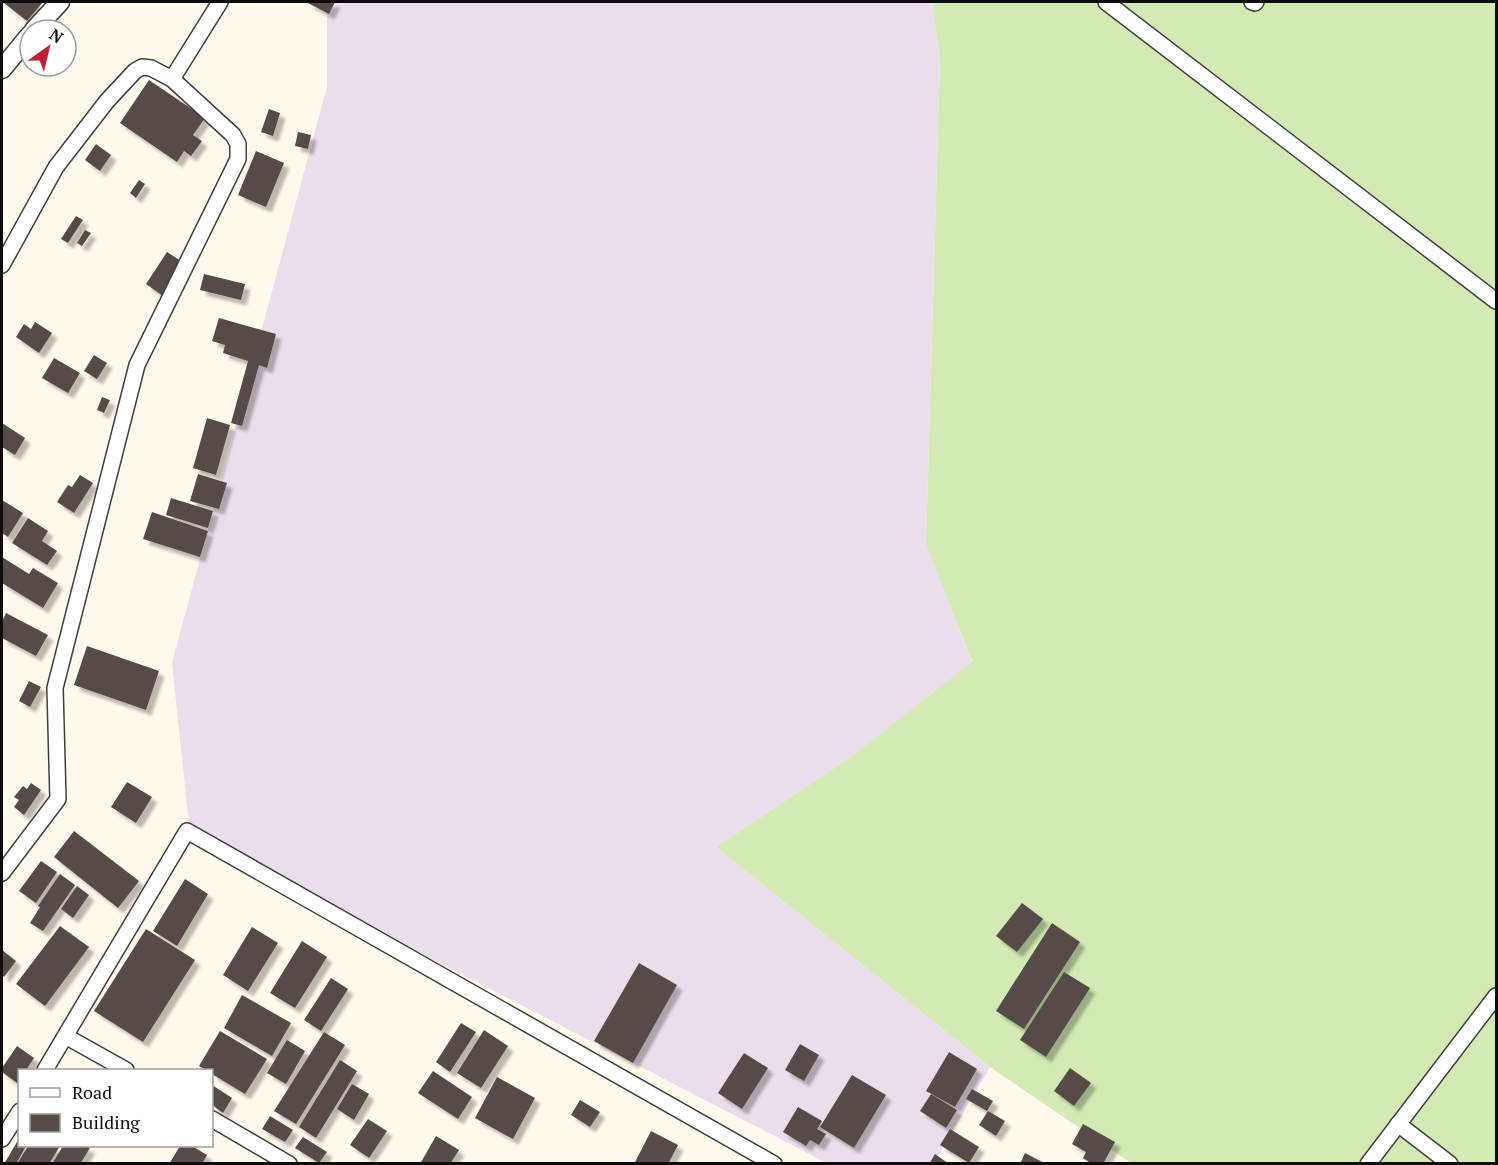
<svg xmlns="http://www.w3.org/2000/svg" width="1498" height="1165" font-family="'PT Serif',serif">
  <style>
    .industrial { fill: #e9dfeb }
    .grass { fill: #d3eab4 }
    .building { fill: #554c48; filter: url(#shadow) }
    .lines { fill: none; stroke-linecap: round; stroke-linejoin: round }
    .minor-casing { stroke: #3f3f3f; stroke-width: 18 }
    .tertiary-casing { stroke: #3f3f3f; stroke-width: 21 }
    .minor { stroke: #fff; stroke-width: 15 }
    .tertiary { stroke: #fff; stroke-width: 18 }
  </style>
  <defs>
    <filter id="shadow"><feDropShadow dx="5.5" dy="5.5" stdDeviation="1.5" flood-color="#0004"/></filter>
  </defs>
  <rect width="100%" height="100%" fill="#fffaeb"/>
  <path class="industrial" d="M327 2H932L940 60 926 543 972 663 851 757 716 847 990 1067 934 1163H827L190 834 172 663 327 87Z"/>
  <path class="grass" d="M932 2H1245L1257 10 1264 2H1496V1163H1131L990 1067 716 847 851 757 972 662 926 544 940 60Z"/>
  <g class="building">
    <path d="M5 2H43L27 21 4 3Z"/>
    <path d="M306 2H335L329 14Z"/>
    <path d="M149 80 205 118 193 135 202 141 191 156 184 151 177 162 120 123Z"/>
    <path d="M269 109 280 113 273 136 261 132Z"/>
    <path d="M298 132 311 135 308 149 295 146Z"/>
    <path d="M96 144 111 155 100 171 85 160Z"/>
    <path d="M256 151 284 163 266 207 238 195Z"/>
    <path d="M139 180 145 184 136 198 130 193Z"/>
    <path d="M76 216 83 220 68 243 61 239Z"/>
    <path d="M85 230 91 233 82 246 77 243Z"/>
    <path d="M167 252 184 263 163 296 146 284Z"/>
    <path d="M204 274 245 284 241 300 200 290Z"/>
    <path d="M219 318 276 334 267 368 259 365 242 426 231 423 248 361 223 353 225 345 212 341Z"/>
    <path d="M35 322 52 333 39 353 16 337 24 324 31 329Z"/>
    <path d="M94 355 107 363 97 379 84 371Z"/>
    <path d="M54 358 80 373 68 393 42 378Z"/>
    <path d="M102 397 110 400 104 413 97 410Z"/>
    <path d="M207 418 230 425 216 475 193 468Z"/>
    <path d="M2 423 25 438 15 455 2 447Z"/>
    <path d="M198 474 227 483 219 509 190 501Z"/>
    <path d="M80 475 93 483 74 513 57 502 68 485 72 487Z"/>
    <path d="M171 498 213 511 208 528 166 515Z"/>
    <path d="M2 500 23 513 8 537 2 533Z"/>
    <path d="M152 512 208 531 200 557 143 539Z"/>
    <path d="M28 518 48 531 42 541 57 551 47 565 12 543Z"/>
    <path d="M2 557 29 574 33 568 58 583 43 608 2 583Z"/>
    <path d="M6 613 48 635 36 656 2 638V622Z"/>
    <path d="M87 646 159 671 146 710 74 685Z"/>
    <path d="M29 681 41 687 30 707 19 701Z"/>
    <path d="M127 782 152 797 136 823 111 807Z"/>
    <path d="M31 783 41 790 24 815 14 807 19 800 14 797 23 786 27 789Z"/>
    <path d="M74 831 139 881 118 908 54 857Z"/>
    <path d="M41 861 57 872 36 903 19 891Z"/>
    <path d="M60 874 75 885 43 931 30 923 40 907 38 906Z"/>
    <path d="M185 879 208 894 177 946 153 931Z"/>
    <path d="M77 886 89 895 73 918 61 909Z"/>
    <path d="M1022 903 1043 919 1017 952 996 936Z"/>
    <path d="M1052 923 1080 942 1024 1029 996 1011Z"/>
    <path d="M60 926 89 947 45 1006 16 984Z"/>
    <path d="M252 927 278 943 248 991 223 975Z"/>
    <path d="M146 929 195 960 143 1042 94 1011Z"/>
    <path d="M302 941 327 957 295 1008 270 993Z"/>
    <path d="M2 950 16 961 4 977 2 975Z"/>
    <path d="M639 963 677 985 633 1063 594 1041Z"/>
    <path d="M1064 972 1090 988 1046 1057 1020 1040Z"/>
    <path d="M331 978 348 989 321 1031 304 1020Z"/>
    <path d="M242 995 291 1023 272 1056 224 1028Z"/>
    <path d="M461 1023 476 1032 450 1072 436 1062Z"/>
    <path d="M484 1030 508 1046 481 1088 457 1073Z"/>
    <path d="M220 1031 267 1059 245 1094 212 1074V1070H206L199 1066Z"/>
    <path d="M324 1032 345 1045 296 1124 274 1111Z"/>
    <path d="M287 1040 305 1051 286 1084 267 1073Z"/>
    <path d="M800 1044 819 1055 804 1081 785 1070Z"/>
    <path d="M17 1046 34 1058 26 1070H20V1079L17 1083 2 1072V1068Z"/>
    <path d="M949 1052 977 1069 955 1107 926 1091Z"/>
    <path d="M744 1053 768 1068 742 1109 718 1093Z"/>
    <path d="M340 1060 357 1071 316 1138 299 1127Z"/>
    <path d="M1070 1068 1091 1083 1074 1106 1054 1091Z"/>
    <path d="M433 1071 472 1097 458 1119 418 1093Z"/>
    <path d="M852 1075 886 1095 854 1148 820 1127Z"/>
    <path d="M497 1077 535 1098 513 1139 475 1118Z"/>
    <path d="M352 1084 369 1094 354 1120 337 1109Z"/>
    <path d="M212 1085 232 1098 223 1113 212 1105Z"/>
    <path d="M972 1089 993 1101 987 1111 966 1099Z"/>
    <path d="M931 1094 957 1110 946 1128 920 1111Z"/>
    <path d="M580 1100 600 1112 590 1127 571 1115Z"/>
    <path d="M798 1107 822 1121 817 1129 826 1134 819 1145 810 1140 806 1146 783 1132Z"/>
    <path d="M988 1111 1005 1121 996 1136 979 1125Z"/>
    <path d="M270 1116 293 1130 285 1142 262 1129Z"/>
    <path d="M368 1119 387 1131 369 1158 350 1145Z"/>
    <path d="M1083 1124 1115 1142 1103 1164H1092L1083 1158 1086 1152 1072 1144Z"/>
    <path d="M950 1129 979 1147 969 1163 940 1145Z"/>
    <path d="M651 1131 678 1145 668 1164H634Z"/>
    <path d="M436 1136 459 1150 450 1164H420Z"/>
    <path d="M20 1137V1146H26L16 1164H4Z"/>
    <path d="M303 1137 327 1152 319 1163 295 1148Z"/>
    <path d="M28 1146H60L49 1164H17Z"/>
    <path d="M63 1146H86L90 1148 80 1164H52Z"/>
    <path d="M180 1146H192L207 1155 202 1164H169Z"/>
    <path d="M1025 1153 1046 1164H1020Z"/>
    <path d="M935 1154 949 1164H929Z"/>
  </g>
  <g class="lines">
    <defs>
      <g id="minor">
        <path d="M1106 2 1496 301"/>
        <path d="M1252 2 1255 3 1256 2"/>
        <path d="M2 265 56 167 107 101 135 71 142 67 151 68 172 79"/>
        <path d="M2 873 58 799 55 688 137 365 238 159V144L233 135 172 79 220 2"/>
        <path d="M67 1037 126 1070"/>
        <path d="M45 1070 187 831 774 1164"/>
        <path d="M212 1119 289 1164"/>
        <path d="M1398 1124 1450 1164"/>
        <path d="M2 1139 20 1111"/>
        <path d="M1368 1164 1496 996"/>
      </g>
      <g id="tertiary">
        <path d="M34 30 60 2"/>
        <path d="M2 69 30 35"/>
      </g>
    </defs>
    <use href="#minor" class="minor-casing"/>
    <use href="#tertiary" class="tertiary-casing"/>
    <use href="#minor" class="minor"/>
    <use href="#tertiary" class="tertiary"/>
  </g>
  <rect width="1498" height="1165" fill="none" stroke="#0c0c0c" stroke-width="6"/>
  <rect x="18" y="1069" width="195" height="78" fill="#ffffff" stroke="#9e9e9e" stroke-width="1.5"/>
  <rect x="30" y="1088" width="30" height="9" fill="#ffffff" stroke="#9e9e9e" stroke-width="1.5"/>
  <text x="72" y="1099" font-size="18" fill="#0c0c0c">Road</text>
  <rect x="30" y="1114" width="30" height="18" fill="#554c48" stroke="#9e9e9e" stroke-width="1.5"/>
  <text x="72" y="1129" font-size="18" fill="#0c0c0c">Building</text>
  <g transform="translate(48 48) rotate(34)"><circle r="28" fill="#ffffff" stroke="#9e9e9e" stroke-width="1.5"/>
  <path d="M0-4.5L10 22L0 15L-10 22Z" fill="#be2231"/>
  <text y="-9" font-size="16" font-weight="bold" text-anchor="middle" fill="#0c0c0c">N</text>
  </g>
</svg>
